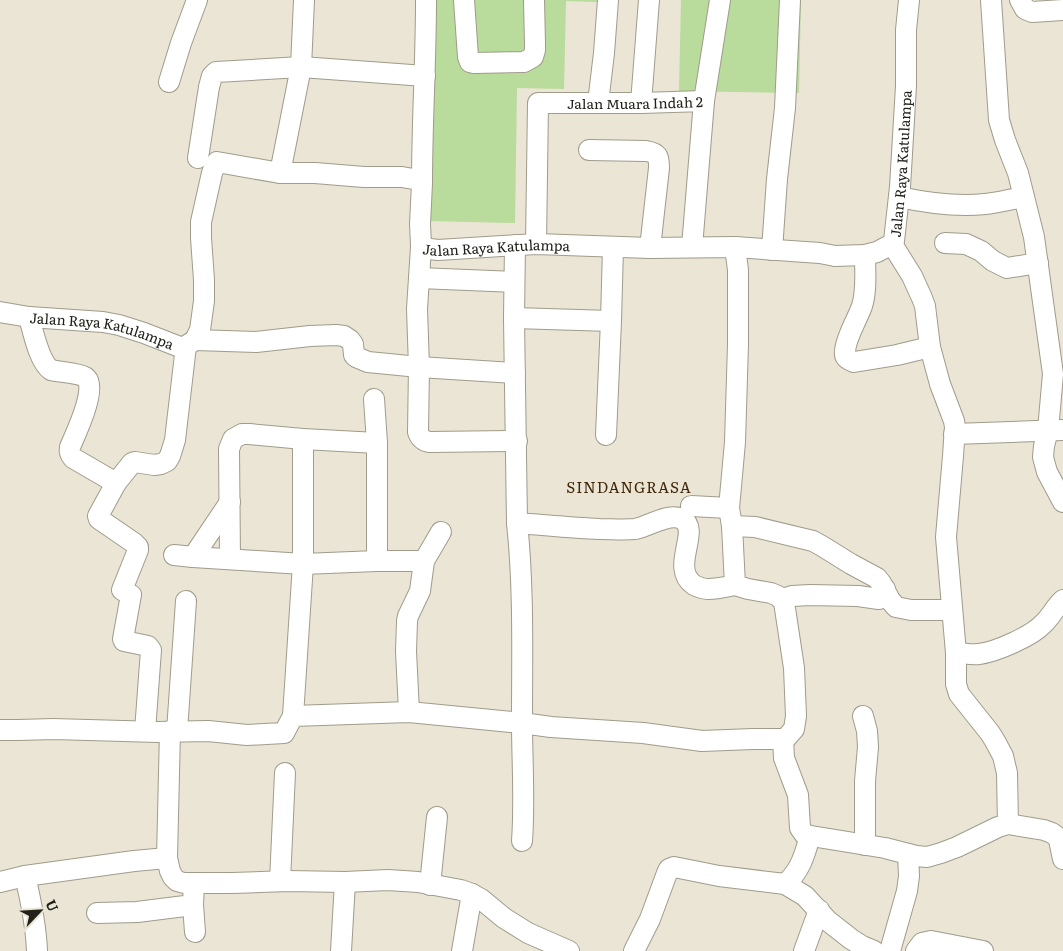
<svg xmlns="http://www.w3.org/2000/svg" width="1063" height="951" font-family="Literata,serif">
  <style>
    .green { fill: #b9db9b }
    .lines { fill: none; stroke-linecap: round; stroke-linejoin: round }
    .minor-casing { stroke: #a09b8b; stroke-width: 22 }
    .minor { stroke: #fff; stroke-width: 20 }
    .labels { text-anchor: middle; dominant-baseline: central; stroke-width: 4.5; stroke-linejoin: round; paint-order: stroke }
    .street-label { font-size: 14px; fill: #212019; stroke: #eae5d4 }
    .neighbourhood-label { font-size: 15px; letter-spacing: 1px; fill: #412506; stroke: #eae5d4 }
  </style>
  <rect width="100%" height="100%" fill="#eae5d4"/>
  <g class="green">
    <path d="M433 0H597V2L566 1 564 89 517 88 515 223 429 221Z"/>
    <path d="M681 0H801L799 93 679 91Z"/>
  </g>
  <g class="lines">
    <defs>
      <g id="minor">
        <path d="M464 0 468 57 470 62 474 63 524 62 533 57 535 50V44L534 0"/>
        <path d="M991 0 999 120 1005 140 1018 173 1034 237 1053 374 1048 430 1044 446 1043 457 1047 472 1063 502"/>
        <path d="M1020 0 1025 9 1032 12 1063 10"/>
        <path d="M169 82 181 43 197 0"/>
        <path d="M704 101 720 0"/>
        <path d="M598 103 604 53 608 0"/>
        <path d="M641 103 649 0"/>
        <path d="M589 150 646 151C658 153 659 156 659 168L650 248"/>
        <path d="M198 158 209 87 212 76 216 72 301 67 425 76"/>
        <path d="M280 173 301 67 304 0"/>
        <path d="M422 183C422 122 426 61 426 0"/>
        <path d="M899 197C927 203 956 207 985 204 998 203 1011 199 1024 197"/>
        <path d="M945 243 966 244 981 251 993 261 1007 268 1038 263"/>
        <path id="s1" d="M536 244 538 103H641L704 101 692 247"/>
        <path d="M892 244 912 276 922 298 925 306 930 347 940 384 954 421 955 427 953 456 946 537 956 653V684L959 694 990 733 995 741 1003 756 1007 773 1008 824"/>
        <path d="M515 245 514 318 517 523C524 589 522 656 522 722 522 762 525 801 522 841"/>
        <path d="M421 247 417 309 419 367 418 432C420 438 423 441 430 442L517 441"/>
        <path d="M772 250 777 179 785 108 790 0"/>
        <path d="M865 255C865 272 867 290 862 306 857 320 846 337 845 351 844 357 848 360 854 362L897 355 930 347"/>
        <path d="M419 278 514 282"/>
        <path id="s2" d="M0 312 29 317 103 322 119 325 144 333 180 347 186 346 195 340 200 330 204 301V280L201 238V222L212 173 215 165 217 162 280 173H315L364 177H402L419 180 422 183 420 224 421 245 422 248 438 250 536 244 650 248 735 247 820 253 835 256 865 255 877 252 892 244 894 241 900 187 906 86V30L909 0"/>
        <path d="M29 317C33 331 39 362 51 370 59 372 79 373 85 377 99 386 75 435 70 447 69 452 70 454 73 458L116 483 132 463 135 462 154 465 161 464 167 461 170 456 175 440 186 346"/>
        <path d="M514 318 611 321"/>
        <path d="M195 340 256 342 310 336 336 335 344 336 350 340 353 344 354 355 356 357 368 362 419 367 515 373"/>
        <path d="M374 399 377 443V561"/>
        <path d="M954 434 1063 430"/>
        <path d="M606 435 611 321 613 248"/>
        <path d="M116 483 98 516 99 519 134 543 138 547V550L122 590 131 595 123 639 124 641 148 646 151 650 145 731"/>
        <path d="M691 506 729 508"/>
        <path d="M517 523C545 525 572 528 600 529 611 529 624 530 635 529 648 527 669 512 682 519 702 530 669 568 694 585 698 587 703 589 708 589 717 589 726 587 735 585"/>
        <path d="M732 526 755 527 813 541 822 546 851 564 877 578 881 583 890 600 896 607 911 610H952"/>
        <path d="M174 555 193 557 303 564 377 561H424"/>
        <path d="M193 557 230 502"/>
        <path d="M230 559 229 449 233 439 242 434H249L303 439 377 443"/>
        <path d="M782 599 792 596 810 595 858 596 879 599 883 597 885 589"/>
        <path d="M956 653C963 653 972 655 979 654 996 652 1032 636 1043 624 1051 617 1055 607 1063 600"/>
        <path d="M409 712 406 651 407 621 408 616 420 591 424 561 441 532"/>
        <path d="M293 716 303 564V439"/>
        <path d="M863 716 867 731 868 747 865 781V845"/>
        <path d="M0 730H19L53 729 158 732 208 731 247 735 284 733 293 716 409 712 522 723 551 727 643 733 702 741 753 739H783L787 737 794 729 796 716 794 668 784 602 778 596 771 593 748 589 735 585 732 526 729 508 735 442 738 344V270L735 247"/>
        <path d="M170 731 167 858 170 871 173 877 177 881 184 883H232L288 881 345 882 388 880 418 882 461 890 472 894 481 899 504 918 528 933 569 951"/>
        <path d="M177 731 186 601"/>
        <path d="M783 739 784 758 798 795 800 828 805 835 885 848 916 856 927 857 941 853 957 847 998 827 1008 824 1044 830 1052 833 1056 836 1059 840 1063 859"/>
        <path d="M25 876C31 901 36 925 37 951"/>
        <path d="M280 881 285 773"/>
        <path d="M0 882 25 876 134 861 167 858"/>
        <path d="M785 884C800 872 805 854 810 836"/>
        <path d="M430 885 437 817"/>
        <path d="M193 905 195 932"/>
        <path d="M97 913 137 912 193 905 194 883"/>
        <path d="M341 951 345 882"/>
        <path d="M462 951 472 894"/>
        <path d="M634 951 650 919 667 873 669 869 674 867 719 876 785 884 805 896 828 921 851 939 862 946 874 951"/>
        <path d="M804 951 819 910"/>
        <path d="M890 951 907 891 909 876 908 854"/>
        <path d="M916 951 922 943 931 941 983 951"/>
      </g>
    </defs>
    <use href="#minor" class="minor-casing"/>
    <use href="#minor" class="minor"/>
  </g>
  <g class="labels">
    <g class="street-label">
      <text stroke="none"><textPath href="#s1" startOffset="238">Jalan Muara Indah 2</textPath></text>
      <text stroke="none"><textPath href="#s2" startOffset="1211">Jalan Raya Katulampa</textPath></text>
      <text stroke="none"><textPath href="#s2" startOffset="731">Jalan Raya Katulampa</textPath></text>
      <text stroke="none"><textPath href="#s2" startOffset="104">Jalan Raya Katulampa</textPath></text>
    </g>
    <g class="neighbourhood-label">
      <text x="629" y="486">SINDANGRASA</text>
    </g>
  </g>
  <g transform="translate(40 911) rotate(65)" stroke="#eae5d4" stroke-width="4" paint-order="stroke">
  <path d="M0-4L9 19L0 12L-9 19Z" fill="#212019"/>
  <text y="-8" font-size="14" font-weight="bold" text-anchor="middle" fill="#212019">U</text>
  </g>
</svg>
